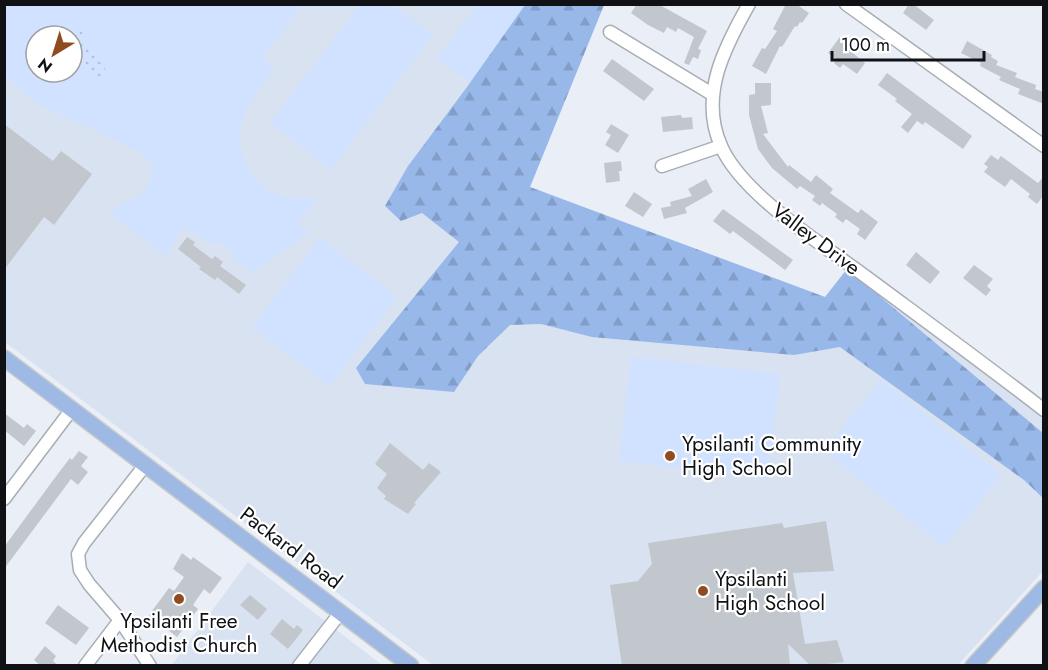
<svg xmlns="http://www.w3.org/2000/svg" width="1048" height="670" font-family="Jost,sans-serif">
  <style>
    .built { fill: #d9e2f0; fill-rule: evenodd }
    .grass { fill: #d0e2ff; fill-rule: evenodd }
    .forest { fill: url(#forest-firs) }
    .park { fill: url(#park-dots) }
    .building { fill: #c2c7ce }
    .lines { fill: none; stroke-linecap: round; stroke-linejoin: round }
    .minor-casing { stroke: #a8adb4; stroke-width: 15 }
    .major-casing { stroke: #cacbcb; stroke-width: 18 }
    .minor { stroke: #fff; stroke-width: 12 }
    .major { stroke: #9eb9e3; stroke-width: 15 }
    .poi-dot { fill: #904b21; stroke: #fff; stroke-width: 2 }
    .labels { text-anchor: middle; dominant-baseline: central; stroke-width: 4.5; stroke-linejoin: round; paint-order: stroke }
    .street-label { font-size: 21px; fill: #0f1114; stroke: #fff }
    .poi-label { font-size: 21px; fill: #0f1114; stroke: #fff; text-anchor: start }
  </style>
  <defs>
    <pattern id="forest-firs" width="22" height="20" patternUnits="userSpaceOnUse" patternTransform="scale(1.5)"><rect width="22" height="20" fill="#98b8e9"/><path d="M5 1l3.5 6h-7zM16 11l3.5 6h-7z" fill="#829dc7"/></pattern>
    <pattern id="park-dots" width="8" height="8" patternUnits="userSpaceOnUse" patternTransform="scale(1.5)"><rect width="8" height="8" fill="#d0e2ff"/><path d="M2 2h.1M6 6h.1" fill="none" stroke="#b1c1da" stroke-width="1.8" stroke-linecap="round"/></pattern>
  </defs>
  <rect width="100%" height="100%" fill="#eaeff7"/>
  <g class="built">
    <path d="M5 5H604L530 187 825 297 847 269 910 317 1043 419V571L958 665H433L5 342ZM36 36H72V72H36Z"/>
    <path d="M248 562 382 665 171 666Z"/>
  </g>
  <g class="grass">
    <path d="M361 4 393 5 433 34 331 169 270 123Z"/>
    <path d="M4 5H302L263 58 275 67C265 82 252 97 245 114 230 147 250 189 286 198 297 200 307 199 318 197L297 224 309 233 253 272 232 258 235 254 218 241 215 245 182 225 173 246 166 256 111 214C130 191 151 206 152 165L141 152 38 104 5 77ZM36 36H72V72H36Z"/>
    <path d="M472 5H525L470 82 437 59 475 8Z"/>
    <path d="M320 238 397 297 329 386 252 327Z"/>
    <path d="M631 357 780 374 769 479 619 461Z"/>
    <path d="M881 380 1001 475 944 547 824 451Z"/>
  </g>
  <path class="forest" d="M525 5H604L530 187 825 297 847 269 1043 433V498L1024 480 840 347 794 355 592 337 541 324 510 325 478 356 454 392 365 384 356 368 459 242 422 213 401 221 385 206 408 166 467 87Z"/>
  <path class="park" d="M69 25 85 34 84 42 95 49 93 55 107 65 99 79 72 61V36H63Z"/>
  <g class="building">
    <path d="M637 4H658L707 31 698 49 701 50 698 59 693 57 689 65 684 63 694 37 678 28 676 32 667 27 664 33 648 25 631 13Z"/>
    <path d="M786 4H796L809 13 802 23 800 22 797 27 795 26 782 47 780 46 766 74 752 66 762 48 765 49 777 31 773 29Z"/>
    <path d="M909 4H913L934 20 926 30 903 13Z"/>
    <path d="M840 37 851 45 848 49 865 63 857 74 843 64 840 68 834 63 836 59 828 53Z"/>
    <path d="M967 41 992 55 991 57 998 61 996 65 1017 73 1015 77 1036 85 1035 89 1044 92V104L1018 94 1020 89 999 80 1001 77 980 66 981 63 961 53Z"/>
    <path d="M612 59 654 89 644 101 603 71Z"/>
    <path d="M887 73 972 136 963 149 925 122 923 125 917 121 908 133 901 127 912 114 895 101 897 99 878 85Z"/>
    <path d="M755 83H771V105L761 106 768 133 763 134 788 167 789 165 811 182 816 175 833 189 830 193 858 213 861 209 878 222 865 240 857 234 860 229 846 219 843 223 835 217 837 214 822 203 820 206 812 200 815 196 800 186 797 189 772 168 758 149 749 115V95L755 94Z"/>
    <path d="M681 115 682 118 692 117 693 129 663 132 661 117Z"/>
    <path d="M4 124 53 161 61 151 92 174 54 225 44 217 4 270Z"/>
    <path d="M611 124 629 135 618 153 605 145 611 135 606 132Z"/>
    <path d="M991 155 998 160 1001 156 1038 183 1044 176V195L1037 204 1028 197 1030 194 1011 179 1005 187 984 172 988 167 984 164Z"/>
    <path d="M621 161 622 171H619L620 181 606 183 604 163Z"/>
    <path d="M706 179 713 192 685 208 687 213 664 219 661 208 671 206 670 202 692 196 688 189Z"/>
    <path d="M634 192 652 204 643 217 625 206Z"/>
    <path d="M723 209 793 260 785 270 733 231 730 234 713 221Z"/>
    <path d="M187 237 195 242 193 245 212 259 215 256 223 262 220 266 246 285 239 294 217 277 215 280 199 269 201 267 178 249Z"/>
    <path d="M916 252 940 272 930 284 906 265Z"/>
    <path d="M974 265 993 279 987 286 991 290 986 296 963 278Z"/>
    <path d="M4 413 24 428 27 424 36 431 24 446 4 430Z"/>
    <path d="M390 443 423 470 429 463 441 472 414 503 416 504 408 514 384 499 386 496 377 488 387 474 375 464Z"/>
    <path d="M79 451 88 457 81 466 88 472 78 485 71 479 4 569V547L57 475 70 458 72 460Z"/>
    <path d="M826 521 834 571 793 573 805 644 837 640 844 662 811 666 788 644 790 666H622L610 585 638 581 652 564 648 543 782 523 784 528Z"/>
    <path d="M182 553 191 560 193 557 222 578 210 594 204 589 193 605 198 609 177 637 149 615 169 588 174 591 184 577 173 569Z"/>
    <path d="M250 595 267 609 258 620 240 605Z"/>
    <path d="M58 605 89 628 76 645 45 623Z"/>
    <path d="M282 619 294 629 297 625 303 630 288 649 270 634Z"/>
    <path d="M45 646 56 656 53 661 59 666H41L34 660Z"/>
  </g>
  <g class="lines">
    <defs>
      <g id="minor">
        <path d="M749 4C724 48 699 96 721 146 742 195 825 246 869 279 927 322 986 365 1044 410"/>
        <path d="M846 4 1044 146"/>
        <path d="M610 32 712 94"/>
        <path d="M662 166 721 146"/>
        <path d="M146 464 84 543 78 554 80 570 89 584 120 620 150 666"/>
        <path d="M4 499 72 409"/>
        <path d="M85 666 120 620"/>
        <path d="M299 666 341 612"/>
      </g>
      <g id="major">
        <path d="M4 358 411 666"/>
        <path d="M973 666 1044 588"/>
      </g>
    </defs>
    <use href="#minor" class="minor-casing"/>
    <use href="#major" class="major-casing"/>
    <use href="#minor" class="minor"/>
    <use href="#major" class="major"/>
  </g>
  <g class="poi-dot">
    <circle cx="670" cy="456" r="6"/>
    <circle cx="703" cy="591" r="6"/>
    <circle cx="179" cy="599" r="6"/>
  </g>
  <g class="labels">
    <g class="street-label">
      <text transform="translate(816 239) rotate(37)">Valley Drive</text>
      <text transform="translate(291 548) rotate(37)">Packard Road</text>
    </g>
    <g class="poi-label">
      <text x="682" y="444">Ypsilanti Community<tspan x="682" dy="24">High School</tspan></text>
      <text x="715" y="579">Ypsilanti<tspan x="715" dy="24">High School</tspan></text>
      <text x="179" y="621" text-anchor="middle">Ypsilanti Free<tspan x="179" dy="24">Methodist Church</tspan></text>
    </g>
  </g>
  <rect width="1048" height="670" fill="none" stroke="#0f1114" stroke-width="12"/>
  <g transform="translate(54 54) rotate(218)"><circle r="28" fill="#ffffff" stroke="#9fa0a1" stroke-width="1.5"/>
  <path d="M0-4.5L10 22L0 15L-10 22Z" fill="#904b21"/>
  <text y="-9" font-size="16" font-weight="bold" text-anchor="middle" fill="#0f1114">N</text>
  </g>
  <path d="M832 51v9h152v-9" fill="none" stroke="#0f1114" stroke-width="3"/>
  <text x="841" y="51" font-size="18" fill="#0f1114" stroke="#ffffff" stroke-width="4.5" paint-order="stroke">100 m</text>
</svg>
